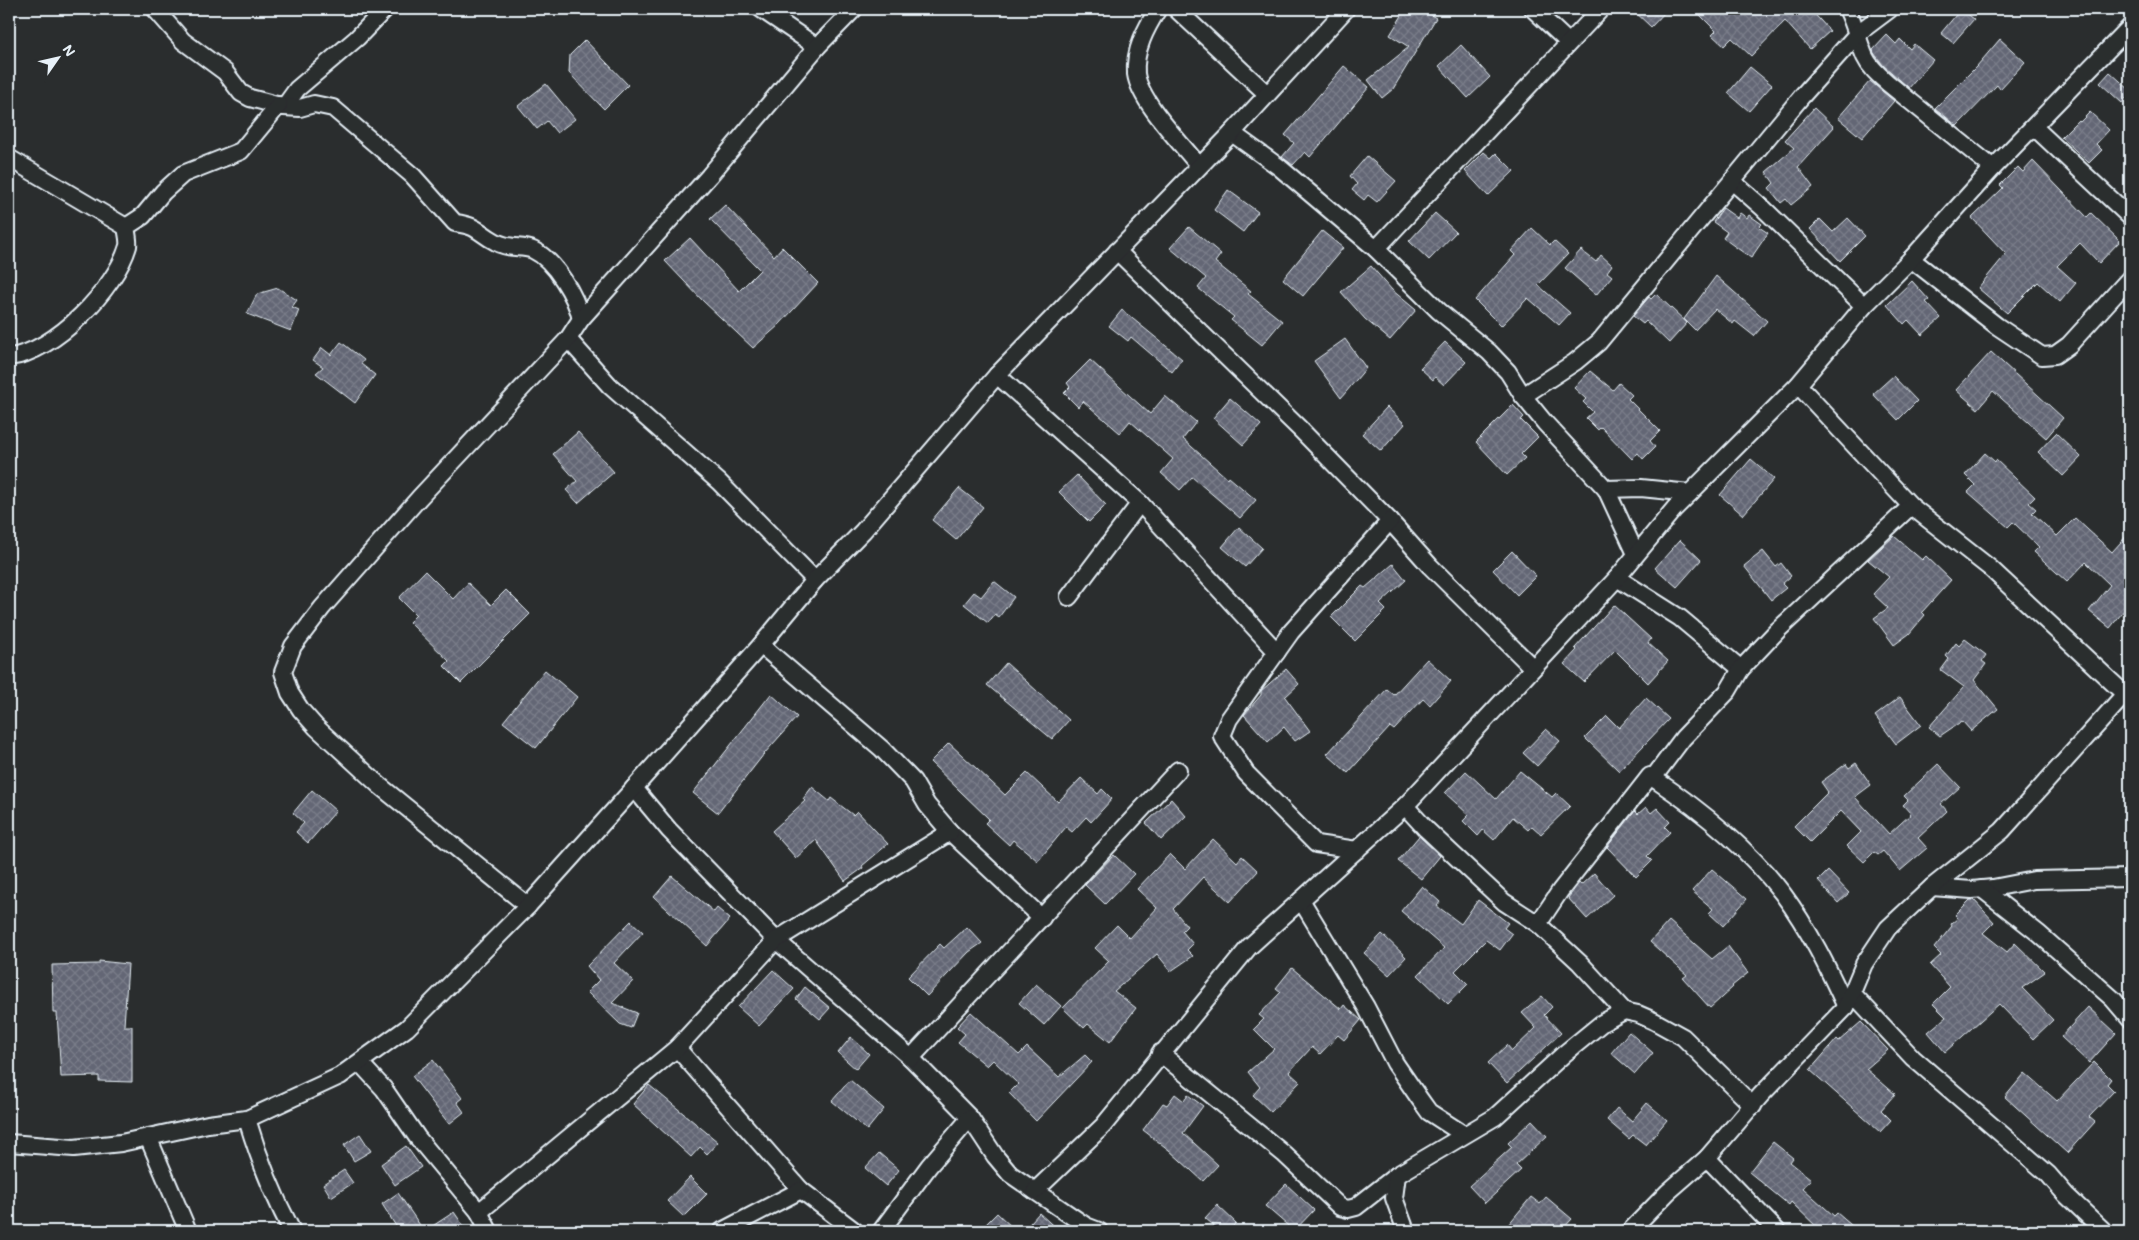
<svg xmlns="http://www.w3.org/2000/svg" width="2139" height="1240" font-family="Mali,sans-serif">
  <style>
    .building { fill: url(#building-cross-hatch); stroke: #e8f1f8 }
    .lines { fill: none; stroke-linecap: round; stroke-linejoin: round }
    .minor-casing { stroke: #e8f1f8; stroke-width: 20 }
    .minor { stroke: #2a2d2e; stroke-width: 16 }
  </style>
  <defs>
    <pattern id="building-cross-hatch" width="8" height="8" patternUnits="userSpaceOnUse" patternTransform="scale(1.25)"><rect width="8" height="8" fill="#636674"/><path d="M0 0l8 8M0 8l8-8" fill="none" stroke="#797c89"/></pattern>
  </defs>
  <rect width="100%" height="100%" fill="#2a2d2e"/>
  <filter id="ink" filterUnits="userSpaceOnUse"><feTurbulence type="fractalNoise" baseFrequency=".02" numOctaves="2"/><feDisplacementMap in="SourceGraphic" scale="10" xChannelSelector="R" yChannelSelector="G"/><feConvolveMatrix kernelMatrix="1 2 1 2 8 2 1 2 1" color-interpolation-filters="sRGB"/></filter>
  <g filter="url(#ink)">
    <g class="building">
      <path d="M1406 9H1421L1436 18 1393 89 1382 98 1368 80 1409 47 1390 35Z"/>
      <path d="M1632 9H1668L1651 27Z"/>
      <path d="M1694 9H1810L1830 31 1810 49 1785 21 1751 56 1732 38 1724 46 1712 35 1716 31Z"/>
      <path d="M1961 9 1974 19 1953 43 1941 33Z"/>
      <path d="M1887 35 1896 44 1900 39 1910 49 1914 44 1933 60 1909 88 1883 65 1874 53 1873 50Z"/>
      <path d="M2000 39 2025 62 2000 89 1997 85 1957 126 1935 108 1977 66Z"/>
      <path d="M585 40 628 85 604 109 569 73 570 55Z"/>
      <path d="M1461 45 1490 77 1468 98 1439 66Z"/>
      <path d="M1344 66 1369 87 1310 157 1305 152 1293 165 1282 157 1294 143 1285 135Z"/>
      <path d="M1750 67 1772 85 1749 111 1728 93Z"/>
      <path d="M2110 72 2130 90V93L2122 103 2100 83Z"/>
      <path d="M1870 81 1894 101 1862 138 1838 118Z"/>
      <path d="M546 84 575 119 557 133 547 121 537 129 518 106Z"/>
      <path d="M1814 108 1834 127 1798 167 1813 187 1791 205 1786 199 1781 203 1769 188 1774 183 1766 172 1794 148 1785 140Z"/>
      <path d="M2090 112 2109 130 2096 144 2102 150 2089 163 2061 137 2078 120 2080 122Z"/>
      <path d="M1484 152 1491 158 1496 153 1514 171 1488 196 1465 171Z"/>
      <path d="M1367 156 1396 181 1377 202 1368 195 1364 200 1352 190 1357 184 1350 176Z"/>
      <path d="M2033 161 2087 217 2091 213 2120 241 2099 263 2080 243 2057 266 2076 283 2060 302 2038 282 2007 313 1978 288 2006 254 1972 218 2003 188 2000 185 2018 167 2023 172Z"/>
      <path d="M1228 190 1258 212 1243 232 1214 210Z"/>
      <path d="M725 205 774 256 782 247 818 283 779 325 753 348 703 301 665 261 690 238 739 291 760 270 710 219Z"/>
      <path d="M1723 208 1737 218 1740 213 1747 218 1749 215 1762 224 1759 227 1768 233 1751 258 1723 238 1727 232 1713 222Z"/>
      <path d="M1435 213 1456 232 1429 260 1409 241Z"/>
      <path d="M1848 218 1865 236 1840 261 1810 229 1820 219 1833 232Z"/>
      <path d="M1189 227 1221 254 1215 262 1251 291 1248 294 1282 321 1262 345 1231 320 1234 317 1198 288 1206 278 1170 248Z"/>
      <path d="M1532 228 1550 245 1554 241 1568 254 1538 285 1570 313 1559 325 1528 298 1501 326 1475 300 1515 255 1511 251Z"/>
      <path d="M1322 231 1343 248 1303 296 1283 279Z"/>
      <path d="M1581 250 1596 262 1601 255 1612 265 1607 272 1612 276 1596 295 1565 268Z"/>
      <path d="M1371 266 1392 290 1416 310 1390 340 1365 319 1341 292Z"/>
      <path d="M1716 276 1767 321 1754 336 1735 321 1733 324 1715 309 1695 330 1684 319Z"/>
      <path d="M1912 281 1929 300 1926 302 1941 318 1922 335 1908 320 1904 324 1887 305Z"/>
      <path d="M278 288 297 300 292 307 299 310 291 331 247 314 257 294Z"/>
      <path d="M1656 294 1687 323 1669 343 1646 321 1643 324 1633 316 1649 297 1651 299Z"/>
      <path d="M1122 310 1182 359 1172 372 1131 337 1128 341 1109 326Z"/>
      <path d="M1345 339 1366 368 1341 398 1314 361Z"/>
      <path d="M341 342 364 360 361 364 375 375 355 403 316 373 323 367 313 360 322 348 331 355Z"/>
      <path d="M1445 342 1466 362 1444 385 1435 377 1433 380 1420 368Z"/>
      <path d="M1991 352 2063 418 2046 438 1993 391 1978 409 1956 390Z"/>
      <path d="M1090 360 1150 414 1165 396 1196 422 1183 439 1228 479 1229 477 1256 500 1240 518 1192 477 1180 490 1161 473 1173 459 1130 421 1120 433 1083 401 1078 407 1064 393 1070 387 1067 383Z"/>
      <path d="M1590 371 1613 390 1619 383 1632 395 1628 399 1660 431 1650 441 1655 447 1643 459 1638 453 1632 459 1601 427 1598 430 1586 418 1593 412 1583 402 1586 399 1574 388Z"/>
      <path d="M1893 376 1917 401 1898 420 1873 394Z"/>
      <path d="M1230 398 1261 425 1243 445 1213 418Z"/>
      <path d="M1513 405 1524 417 1521 420 1538 437 1521 454 1525 458 1507 475 1476 442Z"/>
      <path d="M1387 407 1405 424 1381 451 1362 434Z"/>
      <path d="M578 432 614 472 578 503 566 490 577 481 553 454Z"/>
      <path d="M2056 433 2081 457 2063 476 2038 452Z"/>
      <path d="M1985 453 1995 462 1996 460 2035 497 2029 503 2036 509 2032 513 2057 536 2075 518 2112 552 2130 532V603L2110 628 2089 611 2110 585 2086 562 2067 582 2034 552 2039 547 2013 522 2008 527 1968 492 1975 485 1965 475Z"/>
      <path d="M1751 459 1774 479 1743 515 1720 495Z"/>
      <path d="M1077 475 1106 505 1089 522 1059 492Z"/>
      <path d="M959 488 983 507 956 540 932 520Z"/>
      <path d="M1239 527 1262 548 1245 567 1222 547Z"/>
      <path d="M1894 536 1922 560 1926 556 1951 580 1922 612 1925 615 1909 634 1894 645 1874 618 1888 608 1873 594 1889 577 1868 560Z"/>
      <path d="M1680 540 1701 560 1677 587 1655 568Z"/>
      <path d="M1512 551 1536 576 1517 595 1493 570Z"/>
      <path d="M1763 551 1776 567 1781 563 1791 576 1782 584 1786 588 1771 600 1744 566Z"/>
      <path d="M1393 564 1406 580 1380 604 1386 610 1355 641 1331 617 1362 586 1365 588Z"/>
      <path d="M425 571 453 599 468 583 491 605 506 590 530 614 461 683 444 666 449 661 409 622 416 615 399 598Z"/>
      <path d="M994 581 1014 597 999 617 995 614 988 623 964 604 974 592 981 597Z"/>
      <path d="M1614 605 1651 639 1648 643 1668 661 1648 683 1615 650 1584 682 1564 664 1577 650 1575 648Z"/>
      <path d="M1965 639 1986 655 1982 661 1986 664 1974 680 1998 709 1971 731 1962 721 1940 736 1929 727 1964 687 1941 670 1949 659 1946 656 1956 643 1959 646Z"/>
      <path d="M1427 659 1451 681 1430 705 1423 699 1394 730 1390 727 1348 773 1327 754 1387 689 1394 695Z"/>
      <path d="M1006 663 1069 720 1052 739 987 685Z"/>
      <path d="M1286 669 1299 684 1285 697 1310 731 1295 741 1284 727 1268 742 1244 715 1261 695V691Z"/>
      <path d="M545 670 577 697 536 748 503 722Z"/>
      <path d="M771 694 797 717 764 754 718 813 693 793Z"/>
      <path d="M1900 697 1921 725 1896 744 1875 716Z"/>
      <path d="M1646 698 1669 719 1619 771 1585 738 1607 716 1619 728Z"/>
      <path d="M1546 729 1560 741 1537 766 1523 753Z"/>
      <path d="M949 743 1005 795 1027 773 1058 802 1081 778 1098 794 1102 789 1112 799 1091 822 1086 817 1072 832 1066 827 1038 861 1013 840 1009 845 985 823 989 819 930 762Z"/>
      <path d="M1856 763 1871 785 1855 797 1889 834 1911 814 1903 805 1908 800 1904 796 1938 764 1960 787 1941 804 1947 811 1918 838 1927 848 1900 871 1883 851 1878 855 1874 852 1864 862 1847 846 1861 832 1841 811 1810 842 1794 826 1828 792 1821 782 1846 764 1849 768Z"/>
      <path d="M1466 771 1496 799 1520 771 1552 797 1556 793 1570 806 1541 834 1532 826 1528 830 1513 817 1494 840 1483 830 1478 836 1463 821 1469 815 1445 793Z"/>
      <path d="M812 787 829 801 831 798 853 815 857 811 888 844 862 866 863 868 845 881 816 840 796 858 772 831 805 801 803 799Z"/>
      <path d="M312 790 336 811 308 843 296 832 304 823 293 813Z"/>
      <path d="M1171 799 1186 816 1161 840 1146 823Z"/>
      <path d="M1646 807 1651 813 1657 808 1670 822 1665 827 1670 832 1647 856 1652 861 1636 877 1607 847 1635 811 1638 814Z"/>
      <path d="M1419 836 1440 856 1421 879 1398 861Z"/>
      <path d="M1213 839 1237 862 1242 856 1258 871 1230 902 1203 877 1173 909 1187 926 1182 931 1193 944 1187 950 1193 956 1171 971 1157 954 1114 991 1136 1008 1110 1042 1088 1024 1084 1028 1063 1008 1109 961 1095 948 1117 925 1130 938 1157 908 1137 889 1170 854 1185 869Z"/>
      <path d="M1114 855 1134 874 1105 904 1085 885Z"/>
      <path d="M1712 869 1747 899 1723 926 1709 913 1713 909 1692 891Z"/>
      <path d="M1828 871 1849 893 1838 903 1818 881Z"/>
      <path d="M1594 873 1613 895 1587 919 1568 898 1579 883 1581 885Z"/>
      <path d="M672 876 714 912 717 908 730 919 707 946 654 897Z"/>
      <path d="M1422 886 1440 902 1437 906 1461 924 1478 900 1508 923 1504 928 1512 934 1500 950 1486 940 1455 971 1468 984 1448 1004 1418 975 1444 948 1401 911Z"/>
      <path d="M1970 900H1974L1994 922 1983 933 2007 952 2015 943 2045 972 2022 988 2053 1020 2033 1039 1999 1004 1945 1052 1928 1032 1946 1017 1933 1004 1950 987 1930 965 1941 955 1934 948 1952 926 1951 924 1958 918 1955 915Z"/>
      <path d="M631 921 643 932 614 963 633 981 612 1003 637 1013 631 1028 620 1024 587 992 599 980 587 966Z"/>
      <path d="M1669 921 1712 959 1728 946 1748 973 1732 986 1733 987 1710 1008 1683 978 1687 975 1650 942Z"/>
      <path d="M967 927 982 943 969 952 927 996 908 977 940 944 944 948Z"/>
      <path d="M1382 934 1406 957 1389 975 1364 953Z"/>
      <path d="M99 961 128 964 124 1026H132V1082L99 1081V1076L61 1077 57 1013H53L52 965 99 964Z"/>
      <path d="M1292 968 1341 1009 1344 1005 1361 1020 1344 1040 1338 1035 1320 1054 1312 1047 1289 1072 1300 1082 1271 1112 1253 1095 1260 1087 1248 1072 1274 1049 1254 1029 1264 1019 1259 1015 1281 992 1276 988Z"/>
      <path d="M773 970 794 989 759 1026 738 1007Z"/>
      <path d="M1036 984 1061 1006 1044 1025 1019 1003Z"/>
      <path d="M805 987 830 1008 820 1019 796 999Z"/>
      <path d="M1542 996 1552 1007 1544 1015 1561 1033 1507 1083 1488 1063 1507 1045 1512 1051 1536 1028 1522 1013Z"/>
      <path d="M2088 1007 2116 1033 2089 1063 2061 1037Z"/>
      <path d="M971 1012 1019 1055 1027 1047 1059 1077 1085 1055 1092 1062 1036 1121 1009 1093 1018 1084 993 1060 987 1066 958 1042 965 1034 957 1027Z"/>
      <path d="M1861 1022 1888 1050 1866 1069 1895 1094 1881 1110 1891 1120 1880 1132 1810 1070 1837 1039 1839 1041Z"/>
      <path d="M1629 1032 1653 1053 1635 1074 1611 1053Z"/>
      <path d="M851 1037 869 1054 856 1069 838 1053Z"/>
      <path d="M433 1060 462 1098 457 1102 464 1112 449 1124 412 1076Z"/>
      <path d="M2094 1062 2111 1079 2107 1084 2114 1091 2089 1117 2095 1122 2067 1153 2005 1097 2025 1073 2057 1101Z"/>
      <path d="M850 1080 884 1109 867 1130 832 1101Z"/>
      <path d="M649 1085 718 1142 707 1154 700 1147 691 1157 633 1104Z"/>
      <path d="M1175 1094 1184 1101 1188 1095 1203 1106 1183 1133 1218 1165 1203 1181 1169 1150 1143 1130 1163 1103 1167 1105Z"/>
      <path d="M1647 1103 1667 1120 1646 1145 1633 1135 1629 1139 1607 1120 1617 1108 1632 1121Z"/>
      <path d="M1532 1120 1547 1136 1516 1165 1521 1170 1485 1203 1469 1186 1512 1147 1508 1143Z"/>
      <path d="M360 1134 371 1151 354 1161 344 1145Z"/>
      <path d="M1773 1142 1793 1158 1790 1162 1811 1179 1803 1188 1834 1216 1837 1213 1858 1231H1821L1791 1202 1789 1205 1749 1172Z"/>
      <path d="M406 1146 421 1167 395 1185 381 1164Z"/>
      <path d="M879 1153 899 1170 886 1186 865 1168Z"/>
      <path d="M344 1170 353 1183 331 1197 323 1184Z"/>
      <path d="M690 1177 707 1194 684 1217 667 1201Z"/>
      <path d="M1286 1184 1314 1210 1294 1231 1265 1206Z"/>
      <path d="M398 1193 424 1231H399L382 1204Z"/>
      <path d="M1531 1197 1540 1204 1546 1197 1572 1219 1561 1231H1503Z"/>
      <path d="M1217 1205 1236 1223 1228 1231H1220L1205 1218Z"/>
      <path d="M454 1212 467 1231H425Z"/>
      <path d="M997 1213 1016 1231H979Z"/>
      <path d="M1039 1213 1059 1231H1023Z"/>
    </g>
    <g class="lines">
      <defs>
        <g id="minor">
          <path d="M155 9 183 41 225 72 241 93 250 98 284 107 297 89 357 38 385 9"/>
          <path d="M761 9 817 47"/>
          <path d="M1158 9C1146 28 1134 50 1136 74 1140 102 1182 144 1199 166"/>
          <path d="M1176 9 1267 94"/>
          <path d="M1533 9 1568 42"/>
          <path d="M1847 9C1855 24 1858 41 1865 57 1870 68 1880 76 1889 84L1993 168"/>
          <path d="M284 107 300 108 314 104 333 108 413 176 455 223C479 226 477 232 496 242 510 250 522 245 533 250 555 260 576 297 581 319"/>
          <path d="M2034 127 2130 217"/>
          <path d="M1232 133 1279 167 1376 249 1439 311 1489 352 1508 372 1523 396 1545 423 1606 489 1636 554"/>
          <path d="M9 158 126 227"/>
          <path d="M1732 181 1763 208 1864 306"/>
          <path d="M1376 249 1601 9"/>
          <path d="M1117 251 1300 429 1390 521 1430 566 1533 668"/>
          <path d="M1911 259 1997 326 2042 356 2055 355 2069 345 2130 278"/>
          <path d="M568 339 610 386 719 482 815 580"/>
          <path d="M9 357C54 353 116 288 128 246 129 241 127 233 126 227L143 216 163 192 183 174 241 151 279 105"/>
          <path d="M997 375 1140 503 1277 652"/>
          <path d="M1798 385 1911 506 1990 568 2130 699"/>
          <path d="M1523 396 1575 362 1599 342 1802 96 1858 33 1890 9"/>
          <path d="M1606 489 1641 488 1690 493"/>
          <path d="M1617 578 1680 618 1741 669"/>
          <path d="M1069 597 1140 503"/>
          <path d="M761 645 882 749 913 781 927 805 950 832 1042 918"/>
          <path d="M1653 778C1701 810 1748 848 1783 894 1809 929 1828 968 1846 1007"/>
          <path d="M634 788 669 830 776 940 911 1058 970 1118 995 1156 1010 1174 1086 1226 1099 1231"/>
          <path d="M1405 806 1426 829 1504 902 1538 924 1580 963 1624 1011"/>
          <path d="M1357 850 1316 844 1246 773 1222 736 1229 719 1291 632 1390 521"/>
          <path d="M1932 887 1972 890 1993 888 2034 880 2130 878"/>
          <path d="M1982 889 2038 933 2113 999 2130 1019"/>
          <path d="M1301 900 1366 1007 1395 1063 1419 1098 1429 1112 1463 1134"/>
          <path d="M528 906 380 786 316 727 301 710 290 693 283 672 293 646 322 608 419 498 568 339 581 319 709 176 817 47 854 9"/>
          <path d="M1538 924 1560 891 1650 776 1653 778 1683 738 1728 691 1741 669 1778 630 1911 506"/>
          <path d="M1853 994 1913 1058 2048 1174 2066 1195 2104 1231"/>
          <path d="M677 1048 801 1190 855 1231"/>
          <path d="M1160 1053 1284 1154 1340 1207 1348 1209 1356 1207 1397 1175 1495 1117 1564 1054 1602 1023 1624 1011 1638 1014 1654 1021 1683 1037 1753 1106"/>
          <path d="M911 1058 1178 770"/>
          <path d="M360 1063 384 1089 417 1137 479 1212 489 1231"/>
          <path d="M247 1119C259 1159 273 1195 292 1231"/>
          <path d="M148 1137 188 1231"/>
          <path d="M9 1143 74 1148 121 1143 208 1124 247 1119 340 1076 407 1028 528 906 634 788 761 645 815 580 863 531 997 375 1232 133 1346 9"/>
          <path d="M1707 1158 1777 1231"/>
          <path d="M1397 1175 1394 1198 1406 1231"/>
          <path d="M1035 1191 1103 1126 1249 947 1405 806 1617 578 1674 509 1798 385 1864 306 1911 259 1993 168 2130 27"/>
          <path d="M479 1212 677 1048 776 940 950 832"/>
          <path d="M722 1231 801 1190"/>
          <path d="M881 1231 929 1166 970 1118"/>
          <path d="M1630 1231 1668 1192 1707 1158 1761 1095 1846 1007 1864 964 1888 928 1932 887 2002 831 2125 694"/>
        </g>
      </defs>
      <use href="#minor" class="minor-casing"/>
      <use href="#minor" class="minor"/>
    </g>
  </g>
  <rect width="2139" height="1240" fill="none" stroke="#2a2d2e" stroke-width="30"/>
  <rect x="15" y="15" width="2109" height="1210" fill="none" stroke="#e8f1f8" stroke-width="2" filter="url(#ink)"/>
  <g transform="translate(58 58) rotate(56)" stroke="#2a2d2e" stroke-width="4" paint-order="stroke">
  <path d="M0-4L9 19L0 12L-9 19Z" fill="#e8f1f8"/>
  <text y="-8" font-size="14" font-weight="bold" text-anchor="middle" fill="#e8f1f8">N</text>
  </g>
</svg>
